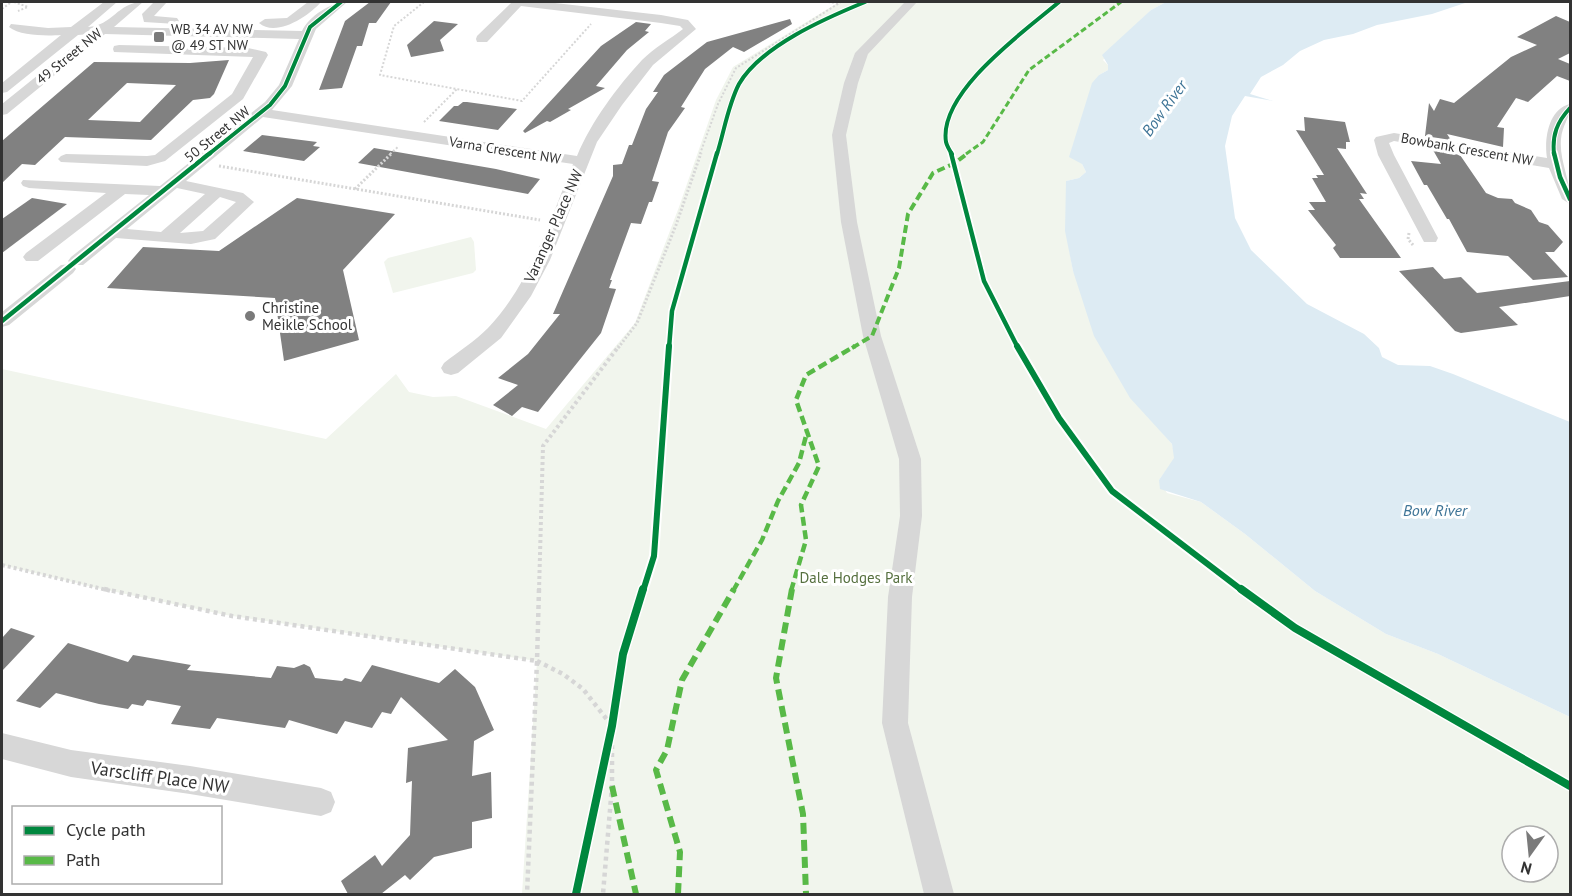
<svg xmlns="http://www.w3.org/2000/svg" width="1572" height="896" font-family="'PT Sans',sans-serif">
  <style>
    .green { fill: #f1f5ed; fill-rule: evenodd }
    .water { fill: #ddebf3 }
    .building { fill: #818181; fill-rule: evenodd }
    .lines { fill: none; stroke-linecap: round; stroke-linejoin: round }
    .path-far3 { stroke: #d6d6d6; stroke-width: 2; stroke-dasharray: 2 2; stroke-linecap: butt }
    .path-far2 { stroke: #d6d6d6; stroke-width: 3; stroke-dasharray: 2 2; stroke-linecap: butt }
    .path-far1 { stroke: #d6d6d6; stroke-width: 4; stroke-dasharray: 3 3; stroke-linecap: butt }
    .path { stroke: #d6d6d6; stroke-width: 4.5; stroke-dasharray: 4 4; stroke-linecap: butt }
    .minor { fill: #d7d7d7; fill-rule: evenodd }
    .quiet-far3 { stroke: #58b947; stroke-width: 3; stroke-dasharray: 6 3; stroke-linecap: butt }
    .quiet-far2 { stroke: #58b947; stroke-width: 4; stroke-dasharray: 8 4; stroke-linecap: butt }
    .quiet-far1 { stroke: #58b947; stroke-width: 4.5; stroke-dasharray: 9 4.5; stroke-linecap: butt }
    .quiet { stroke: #58b947; stroke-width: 6; stroke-dasharray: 11 6; stroke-linecap: butt }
    .cycleway-far3-casing { stroke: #fff; stroke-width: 6 }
    .cycleway-far2-casing { stroke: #fff; stroke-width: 8 }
    .cycleway-far1-casing { stroke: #fff; stroke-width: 10 }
    .cycleway-casing { stroke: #fff; stroke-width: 11 }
    .cycleway-far3 { stroke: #00873e; stroke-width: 4 }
    .cycleway-far2 { stroke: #00873e; stroke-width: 4.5 }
    .cycleway-far1 { stroke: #00873e; stroke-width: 6 }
    .cycleway { stroke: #00873e; stroke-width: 8 }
    .poi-dot { fill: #7a7a7a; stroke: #fff; stroke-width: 2 }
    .labels { text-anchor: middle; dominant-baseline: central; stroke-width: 6; stroke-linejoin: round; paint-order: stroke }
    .far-poi-label { font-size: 14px; fill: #333; stroke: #fff; text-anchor: start }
    .far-street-label { font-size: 14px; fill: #333; stroke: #fff }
    .street-label { font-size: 15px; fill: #333; stroke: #fff }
    .poi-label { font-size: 15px; fill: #333; stroke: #fff; text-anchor: start }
    .park-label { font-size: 15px; fill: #56703f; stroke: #fff }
    .water-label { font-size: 16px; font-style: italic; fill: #3f7597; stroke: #fff }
    .near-street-label { font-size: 18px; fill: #333; stroke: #fff }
  </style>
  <rect width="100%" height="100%" fill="#fff"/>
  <g class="green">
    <path d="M839 2H1166L1151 10 1103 60 1108 65V70L1099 75 1082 164 1086 172 1079 178 1066 181V231L1073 271 1160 430 1172 444 1175 458 1159 480 1167 493 1201 502 1245 534 1315 591 1386 634 1438 654 1570 717V894H522L537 661 226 615 97 588 2 565V369L326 439 396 374 409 392 433 397 456 396 546 429 635 323 679 207 716 100 733 67ZM1512 836H1548V872H1512Z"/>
    <path d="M471 237 474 242 476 270 473 273 393 293 384 262 388 258Z"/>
  </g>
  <path class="water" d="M1166 2H1468L1432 14 1377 25 1353 34 1324 40 1300 51 1283 65 1261 77 1250 94 1273 101 1245 96 1232 116 1225 146 1235 218 1251 250 1307 304 1364 334 1379 348 1382 357 1398 365 1430 366 1453 374 1570 422V717L1438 654 1386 634 1315 591 1245 534 1201 502 1160 489 1159 480 1174 458 1172 444 1130 398 1094 336 1073 271 1065 231 1066 181 1079 178 1086 172 1082 164 1069 157 1092 83 1099 75 1108 70V65L1102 55 1151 10Z"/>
  <g class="building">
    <path d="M370 2H391L376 23H369L362 46H357L342 88 319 90 345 21Z"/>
    <path d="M1556 16 1570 22V53L1558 59 1570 64V81L1557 76 1528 102 1516 98 1497 127 1504 128 1503 147 1447 134 1451 140 1425 136 1429 103 1434 111 1440 99 1454 103 1511 57 1537 45 1517 37Z"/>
    <path d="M790 19 792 24 744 52 733 47 705 69 681 107 685 108 668 132 652 181 659 182 652 202H649L641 224 631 223 610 280H612L609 288 616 289 601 333 538 412 522 407 512 416 493 405 518 385 498 378 528 354 560 314H553L613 176V165L622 164 629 145H632L646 109 658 92H653L664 75 707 42Z"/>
    <path d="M434 21 458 24 440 40 444 51 411 57 407 45Z"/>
    <path d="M636 22 651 24 645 31 649 32 627 50 596 86 605 88 568 109 571 110 550 122 547 121 525 133 523 131 601 46Z"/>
    <path d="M229 60 214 94 210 98 193 100 151 140 65 137 35 165 22 164 2 183V141L94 62 190 63ZM127 83 176 85 140 122 88 120Z"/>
    <path d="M463 102H467L517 109 498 130 439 121 454 106H458Z"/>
    <path d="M1304 117 1345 122 1350 142H1346V149L1337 148 1367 194 1360 193 1364 199H1359L1401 258H1340L1333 248 1336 245 1308 210H1315L1309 202H1326L1312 178H1318L1316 175H1324L1296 130 1305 131Z"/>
    <path d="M262 135 317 142 313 146 320 147 304 161 243 151Z"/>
    <path d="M374 148 496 169 540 179 528 194 358 163Z"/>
    <path d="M1433 150 1460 155 1486 193 1498 198 1512 199 1515 203 1531 210 1539 222 1548 225 1563 242 1554 252H1545L1568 277 1533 280 1508 256 1467 252 1449 219H1447L1427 185H1424L1411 161 1441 164Z"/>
    <path d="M32 198 67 204 2 253V219Z"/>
    <path d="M297 198 395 214 343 270 359 340 284 361 275 298 107 288 143 247 219 251Z"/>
    <path d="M1433 267 1444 279 1461 277 1477 293 1570 281V296L1499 307 1518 325 1461 333 1455 331 1399 271Z"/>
    <path d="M11 628 35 636 2 671V638Z"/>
    <path d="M68 643 128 662 133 655 191 665 187 670 271 678 277 666 294 668 304 664 310 667 315 678 342 681 345 678 361 682 372 665 439 683 455 669 475 687 494 730 474 741 472 776 491 772 492 818 472 822V848L434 857 410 880 405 875 381 894H348L341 881 375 855 382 866 410 835 412 781 406 783 408 748 448 740 401 697 391 714 382 712 372 728 345 721 337 734 289 720 285 728 217 718 210 729 171 724 181 706 147 700 143 706 132 704 128 709 99 704 56 693 40 708 16 701Z"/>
  </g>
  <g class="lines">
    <g class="path-far3">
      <path d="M2 2H15"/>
      <path d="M14 2 28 7 18 11"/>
      <path d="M424 2 394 26 380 75 522 101 591 24"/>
      <path d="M828 2 838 3"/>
      <path d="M2 9 10 3"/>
      <path d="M424 122 457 89"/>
      <path d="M390 154 399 146"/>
      <path d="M700 154 718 104 736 68 841 2"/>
    </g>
    <g class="path-far2">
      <path d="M219 166 540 220"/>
      <path d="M355 189 392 153"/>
      <path d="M1409 233 1408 239 1413 245"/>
      <path d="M618 348 637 323 676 225 701 153"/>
    </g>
    <g class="path-far1">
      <path d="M2 565 111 591"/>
      <path d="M539 591 543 446 619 346"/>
    </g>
    <g class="path">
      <path d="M104 589 232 616 537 661 527 894"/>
      <path d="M539 589 537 661 563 674 583 689 612 726V786L603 894"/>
    </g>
    <g class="minor">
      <path d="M104 2H117L88 27C112 26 118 2 143 2L114 27 302 31C309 16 331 2 347 2L316 29 292 86 272 110 577 156C591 122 617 87 642 60 654 48 670 39 683 29L680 26 661 23 521 6 487 42H477L476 39 477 36 512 2H546L661 15 688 20 696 29 653 65 622 105 597 142 550 260 531 296 501 338 458 373 451 375 444 373 441 368 444 363C458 352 475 341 488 328 530 284 550 220 573 164L263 117 186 181 243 193 254 202 215 239 191 244 116 238 83 265H73L76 269 73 273 9 325 2 327V312L61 265 71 264 68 261 71 257 149 195 125 194 38 261H26L23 257 26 253 106 193 29 188 23 186 21 183 23 180 160 186 265 102 279 85 299 39 105 34 7 114 2 115V104L89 34 78 35 7 92 2 93V83L61 35C47 36 20 36 9 27L11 24 48 28 71 27ZM177 188 205 194 161 232 127 229ZM220 197 236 202 203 231 180 233Z"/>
      <path d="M154 2H167L154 16 177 18 179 21 177 24 144 22 142 14Z"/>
      <path d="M308 2H321C309 16 276 38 259 23L265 19 287 18Z"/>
      <path d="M905 2H917L868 54 858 83 846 135 857 222 881 336 921 459 922 516 912 597 908 723 954 894H924L882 723 888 597 900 516 899 459 863 336 841 222 832 135 844 83 855 53Z"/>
      <path d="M119 45 248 48 266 52 268 55 243 99 165 161 147 166 61 162 58 159 61 156 66 154 147 156 155 155 232 94 253 57 114 52 113 49 114 46Z"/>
      <path d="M1570 104C1571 117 1562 125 1561 139 1559 162 1572 182 1570 204L1562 199 1549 168 1394 141 1389 143 1394 155 1438 238 1436 242H1424L1378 155 1374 140 1376 137 1394 133 1547 158C1544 140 1548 109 1570 104Z"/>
      <path d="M2 733 71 750 190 766 321 788 331 792 335 802 331 812 321 816 190 794 71 777 2 759Z"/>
    </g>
    <path class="quiet-far3" d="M966 154 983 142 1029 70 1121 2"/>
    <path class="quiet-far2" d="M852 348 872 336 899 268 908 214 933 173 955 163 968 153"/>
    <g class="quiet-far1">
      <path d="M733 591 762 540 778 501 799 463 807 432"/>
      <path d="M791 591 806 540 801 505 819 466 796 400 806 375 855 346"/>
    </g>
    <g class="quiet">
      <path d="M792 589 776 678 803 814 806 894"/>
      <path d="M612 786 636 894"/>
      <path d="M678 894 680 852 656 770 667 750 682 680 734 589"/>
    </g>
    <defs>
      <g id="cycleway-far3">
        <path d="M209 154 270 105 285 86 310 27 341 2"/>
        <path d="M717 154C724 132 728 105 739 84 761 46 826 18 865 2"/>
        <path d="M952 154C950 151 947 146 946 142 938 92 1026 30 1059 2"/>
        <path d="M1554 154C1552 135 1557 122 1570 108"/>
      </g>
      <g id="cycleway-far2">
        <path d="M951 153 984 281 1018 348"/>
        <path d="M1554 153 1560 177 1570 199"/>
        <path d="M2 321 210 153"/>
        <path d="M669 348 672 311 717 153"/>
      </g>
      <g id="cycleway-far1">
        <path d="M1017 346 1059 418 1112 491 1243 591"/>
        <path d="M643 591 654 556 669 346"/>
      </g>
      <g id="cycleway">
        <path d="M1241 589 1295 628 1570 786"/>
        <path d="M576 894 612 726 623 654 643 589"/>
      </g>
    </defs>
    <use href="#cycleway-far3" class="cycleway-far3-casing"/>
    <use href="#cycleway-far2" class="cycleway-far2-casing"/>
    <use href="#cycleway-far1" class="cycleway-far1-casing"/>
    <use href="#cycleway" class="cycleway-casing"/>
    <use href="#cycleway-far3" class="cycleway-far3"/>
    <use href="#cycleway-far2" class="cycleway-far2"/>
    <use href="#cycleway-far1" class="cycleway-far1"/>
    <use href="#cycleway" class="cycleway"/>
  </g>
  <g class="poi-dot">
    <rect x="153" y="31" width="12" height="12" rx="3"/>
    <circle cx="250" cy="316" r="6"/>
  </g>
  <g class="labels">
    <g class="far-poi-label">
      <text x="171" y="29">WB 34 AV NW<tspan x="171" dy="16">@ 49 ST NW</tspan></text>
    </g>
    <g class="far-street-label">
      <text transform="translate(69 56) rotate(-39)">49 Street NW</text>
      <text transform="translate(217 134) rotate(-39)">50 Street NW</text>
      <text transform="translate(1467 149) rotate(10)">Bowbank Crescent NW</text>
      <text transform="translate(505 150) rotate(9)">Varna Crescent NW</text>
    </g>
    <g class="street-label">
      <text transform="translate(553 226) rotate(-66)">Varanger Place NW</text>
    </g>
    <g class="poi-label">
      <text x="262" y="307">Christine<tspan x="262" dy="17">Meikle School</tspan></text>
    </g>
    <g class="park-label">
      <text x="856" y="577">Dale Hodges Park</text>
    </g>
    <g class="water-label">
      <text transform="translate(1164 108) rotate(-54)">Bow River</text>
      <text x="1435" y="510">Bow River</text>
    </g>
    <g class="near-street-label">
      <text transform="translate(160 777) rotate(8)">Varscliff Place NW</text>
    </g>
  </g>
  <rect width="1572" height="896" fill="none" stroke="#333333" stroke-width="6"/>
  <rect x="12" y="806" width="210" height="78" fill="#ffffff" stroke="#adadad" stroke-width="1.5"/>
  <rect x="24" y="826" width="30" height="9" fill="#00873e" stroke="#adadad" stroke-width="1.5"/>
  <text x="66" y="836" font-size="18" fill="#333333">Cycle path</text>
  <rect x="24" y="856" width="30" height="9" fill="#58b947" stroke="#adadad" stroke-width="1.5"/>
  <text x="66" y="866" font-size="18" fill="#333333">Path</text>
  <g transform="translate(1530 854) rotate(195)"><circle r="28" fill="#ffffff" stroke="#adadad" stroke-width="1.5"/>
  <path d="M0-4.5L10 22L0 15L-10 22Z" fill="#7a7a7a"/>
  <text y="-9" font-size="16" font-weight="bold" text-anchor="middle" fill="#333333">N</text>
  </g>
</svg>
